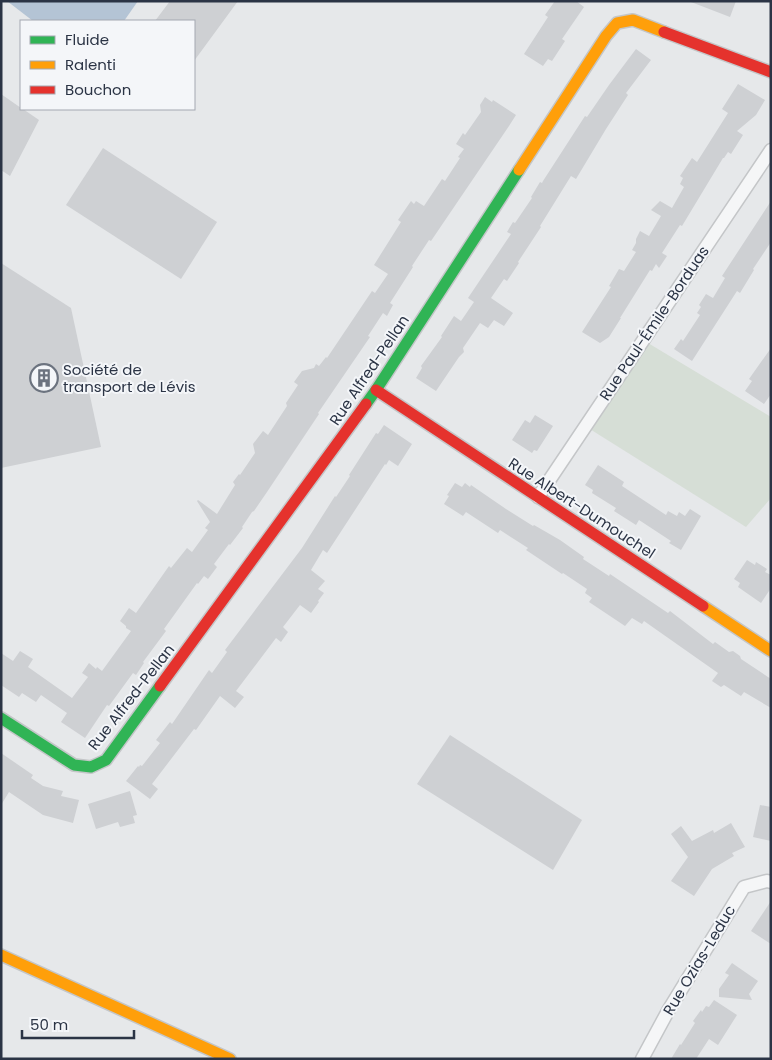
<svg xmlns="http://www.w3.org/2000/svg" width="772" height="1060" font-family="Poppins,sans-serif">
  <style>
    .green { fill: #d6ded6 }
    .water { fill: #b4c4d5 }
    .building { fill: #ced0d3 }
    .lines { fill: none; stroke-linecap: round; stroke-linejoin: round }
    .street-casing { stroke: #c4c6c8; stroke-width: 15 }
    .fast-casing { stroke: #c4c6c8; stroke-width: 14 }
    .slow-casing { stroke: #c4c6c8; stroke-width: 14 }
    .jam-casing { stroke: #c4c6c8; stroke-width: 14 }
    .street { stroke: #f5f6f7; stroke-width: 12 }
    .fast { stroke: #30b455; stroke-width: 11 }
    .slow { stroke: #ff9f0a; stroke-width: 11 }
    .jam { stroke: #e5322d; stroke-width: 11 }
    .labels { text-anchor: middle; dominant-baseline: central; stroke-width: 4; stroke-linejoin: round; paint-order: stroke }
    .street-label { font-size: 15px; fill: #2b3445; stroke: #f4f6f9 }
    .poi-label { font-size: 15px; fill: #2b3445; stroke: #f4f6f9; text-anchor: start }
  </style>
  <rect width="100%" height="100%" fill="#e6e8ea"/>
  <path class="green" d="M643 340 771 417V498L746 527 585 426Z"/>
  <path class="water" d="M7 1H138L124 21H33Z"/>
  <g class="building">
    <path d="M170 1H238L194 61V21H155Z"/>
    <path d="M555 1H576L584 7 562 39 565 41 552 61 548 59 543 66 524 54 548 17 545 15Z"/>
    <path d="M691 1H736L730 17 691 2Z"/>
    <path d="M636 49 651 60 626 93 628 95 606 129 576 179 571 176 540 226 541 227 518 262 519 263 507 281 504 279 491 298 513 313 504 326 494 320 488 328 480 323 463 348 464 352 459 357 436 391 416 378 422 368 421 366 442 337 441 336 454 316 461 321 474 302 468 298 511 234 507 232 513 222 515 223 532 198 531 197 540 182 542 183 543 181 585 116 587 117 609 85Z"/>
    <path d="M738 84 765 100 756 115 737 131 743 135 731 154 728 152 724 158H723L682 226 680 225 662 253 667 256 659 268 656 264 652 271 650 270 620 318H621L609 337 600 343 582 332 611 287 609 286 619 269 624 271 636 252 632 250 636 243V239L640 231 649 236 661 216 651 210 660 201 672 208 684 187 680 184 683 178 680 176 692 158 697 162 728 113 722 109Z"/>
    <path d="M1 94 21 108V109H23L39 120 10 176 1 170Z"/>
    <path d="M485 97 492 102 493 100 516 115 509 126 431 241 429 240 412 266 413 267 390 303 393 305 387 316 383 313 368 336 370 337 318 413 319 414 267 492 254 511 252 512 242 527 243 528 230 545 229 544 214 564 217 567 208 579 204 576 198 584 197 583 164 629 166 631 143 662 144 663 136 675 133 673 109 706 107 705 85 738 61 722 67 713 41 695 36 702 22 693 19 697 1 685V653L13 661 20 651 33 659 28 667 72 698 88 677 82 673 89 663 96 669 97 667 102 671 131 631 126 628V626L120 621 129 608 136 613 169 566 171 568 187 548 192 552 208 530 205 528 210 522 197 501 198 500 217 514 235 485 233 482 239 474 240 475 255 453 253 444 263 431 268 435 287 406 286 403 298 385 294 382 302 371 314 368 316 364 319 366 326 357 327 358 372 291 375 293 388 274 374 265 401 222 398 220 411 201 414 204 416 201 424 206 442 179 445 181 460 158 458 157 464 149 456 144 463 133 465 135 481 112 480 105Z"/>
    <path d="M103 148 217 222 181 279 66 205Z"/>
    <path d="M771 201V242L753 269 754 270 740 293 737 291 692 361 674 349 681 339 683 341 700 315 697 313 701 307 699 305 706 294 713 298 725 278 722 276Z"/>
    <path d="M1 263 71 308 101 447 1 468Z"/>
    <path d="M771 348V394L764 404 745 391 752 381 749 379Z"/>
    <path d="M535 415 553 426 537 451 534 450 532 453 512 440 525 420 530 423Z"/>
    <path d="M384 425 412 444 398 466 389 460 386 465 385 464 327 553 323 550 311 570 325 581 318 589 324 593 318 601 319 602 311 613 300 605 283 627 288 632 281 642 276 638 236 691 244 697 235 708 220 696 196 730 194 729 152 784 158 789 150 799 126 781 138 766 139 767 140 765 142 766 160 743 156 740 170 722 172 724 209 670 212 673 227 652 225 650 302 548 335 496 336 497 350 476 349 475 376 433 378 434Z"/>
    <path d="M598 465 624 482 622 486 666 515 668 511 677 516 679 512 685 516 690 509 701 516 681 550 669 543 671 541 639 520 636 525 614 511 616 508 592 493 593 490 585 485Z"/>
    <path d="M455 483 462 487 465 483 470 487 471 485 506 509 533 526 534 525 560 540 584 557 583 559 609 576 610 574 668 613 670 611 713 644 715 642 729 652 733 651 740 656 741 659 771 679V708L744 692 741 696 724 685 721 687 712 681 718 673 644 621 642 624 632 618 625 626 589 602 592 598 585 593 587 589 563 573 562 574 526 550 528 548 500 530 498 533 466 512 463 516 444 504 449 496 447 495Z"/>
    <path d="M747 560 755 565 756 562 767 569 765 572 771 575V588L761 603 738 587 740 583 734 579Z"/>
    <path d="M450 735 582 820 553 870 417 784Z"/>
    <path d="M1 753 33 775 31 778 43 786 63 791 61 796 79 800 73 823 43 815 9 792 1 805Z"/>
    <path d="M130 791 137 815 133 816 135 823 120 827 118 822 96 829 88 804Z"/>
    <path d="M760 805 771 807V841L753 837Z"/>
    <path d="M731 823 745 847 732 853 734 856 712 869 694 896 671 881 688 857 671 834 681 826 692 841 713 830 714 833Z"/>
    <path d="M771 901V944L751 931Z"/>
    <path d="M732 963 758 981 749 994 752 1000 719 997V989L729 975 725 973Z"/>
    <path d="M714 1000 737 1015 718 1045 709 1039 696 1059H671L680 1044 681 1045 695 1023 693 1021 701 1010 702 1012 706 1006 709 1007Z"/>
  </g>
  <g class="lines">
    <defs>
      <g id="street">
        <path d="M538 497 771 150"/>
        <path d="M642 1059 668 1011 744 887 767 881 771 882"/>
      </g>
      <g id="fast">
        <path d="M366 404 376 390 519 170"/>
        <path d="M1 718 74 765 91 767 106 760 160 686"/>
      </g>
      <g id="slow">
        <path d="M519 170 606 36 617 23 633 20 664 32"/>
        <path d="M703 606 771 651"/>
        <path d="M1 955 230 1059"/>
      </g>
      <g id="jam">
        <path d="M664 32 771 72"/>
        <path d="M376 390 703 606"/>
        <path d="M160 686 366 404"/>
      </g>
    </defs>
    <use href="#street" class="street-casing"/>
    <use href="#fast" class="fast-casing"/>
    <use href="#slow" class="slow-casing"/>
    <use href="#jam" class="jam-casing"/>
    <use href="#street" class="street"/>
    <use href="#fast" class="fast"/>
    <use href="#slow" class="slow"/>
    <use href="#jam" class="jam"/>
  </g>
  <defs>
    <symbol id="building-ring" viewBox="-11 -11 22 22"><circle r="9.5" fill="#f4f6f9" stroke="#6c737f" stroke-width="1.5"/><path d="M-4-6H4V6H1V3H-1V6H-4ZM-2.5-4.3h1.7v1.8h-1.7ZM.8-4.3h1.7v1.8H.8ZM-2.5-1h1.7V.8h-1.7ZM.8-1h1.7V.8H.8Z" fill="#6c737f"/></symbol>
  </defs>
  <g fill-rule="evenodd">
    <use href="#building-ring" x="28" y="362" width="32" height="32"/>
  </g>
  <g class="labels">
    <g class="street-label">
      <text transform="translate(654 323) rotate(-56)">Rue Paul-Émile-Borduas</text>
      <text transform="translate(369 370) rotate(-56)">Rue Alfred-Pellan</text>
      <text transform="translate(582 508) rotate(33)">Rue Albert-Dumouchel</text>
      <text transform="translate(131 697) rotate(-52)">Rue Alfred-Pellan</text>
      <text transform="translate(699 960) rotate(-59)">Rue Ozias-Leduc</text>
    </g>
    <g class="poi-label">
      <text x="63" y="369">Société de<tspan x="63" dy="17">transport de Lévis</tspan></text>
    </g>
  </g>
  <rect width="772" height="1060" fill="none" stroke="#2b3445" stroke-width="5"/>
  <rect x="20" y="20" width="175" height="90" fill="#f4f6f9" stroke="#a4a8b1"/>
  <rect x="30" y="36" width="25" height="8" fill="#30b455" stroke="#a4a8b1"/>
  <text x="65" y="45" font-size="15" fill="#2b3445">Fluide</text>
  <rect x="30" y="61" width="25" height="8" fill="#ff9f0a" stroke="#a4a8b1"/>
  <text x="65" y="70" font-size="15" fill="#2b3445">Ralenti</text>
  <rect x="30" y="86" width="25" height="8" fill="#e5322d" stroke="#a4a8b1"/>
  <text x="65" y="95" font-size="15" fill="#2b3445">Bouchon</text>
  <path d="M22 1030v8h112v-8" fill="none" stroke="#2b3445" stroke-width="2.5"/>
  <text x="30" y="1030" font-size="15" fill="#2b3445" stroke="#f4f6f9" stroke-width="4" paint-order="stroke">50 m</text>
</svg>
